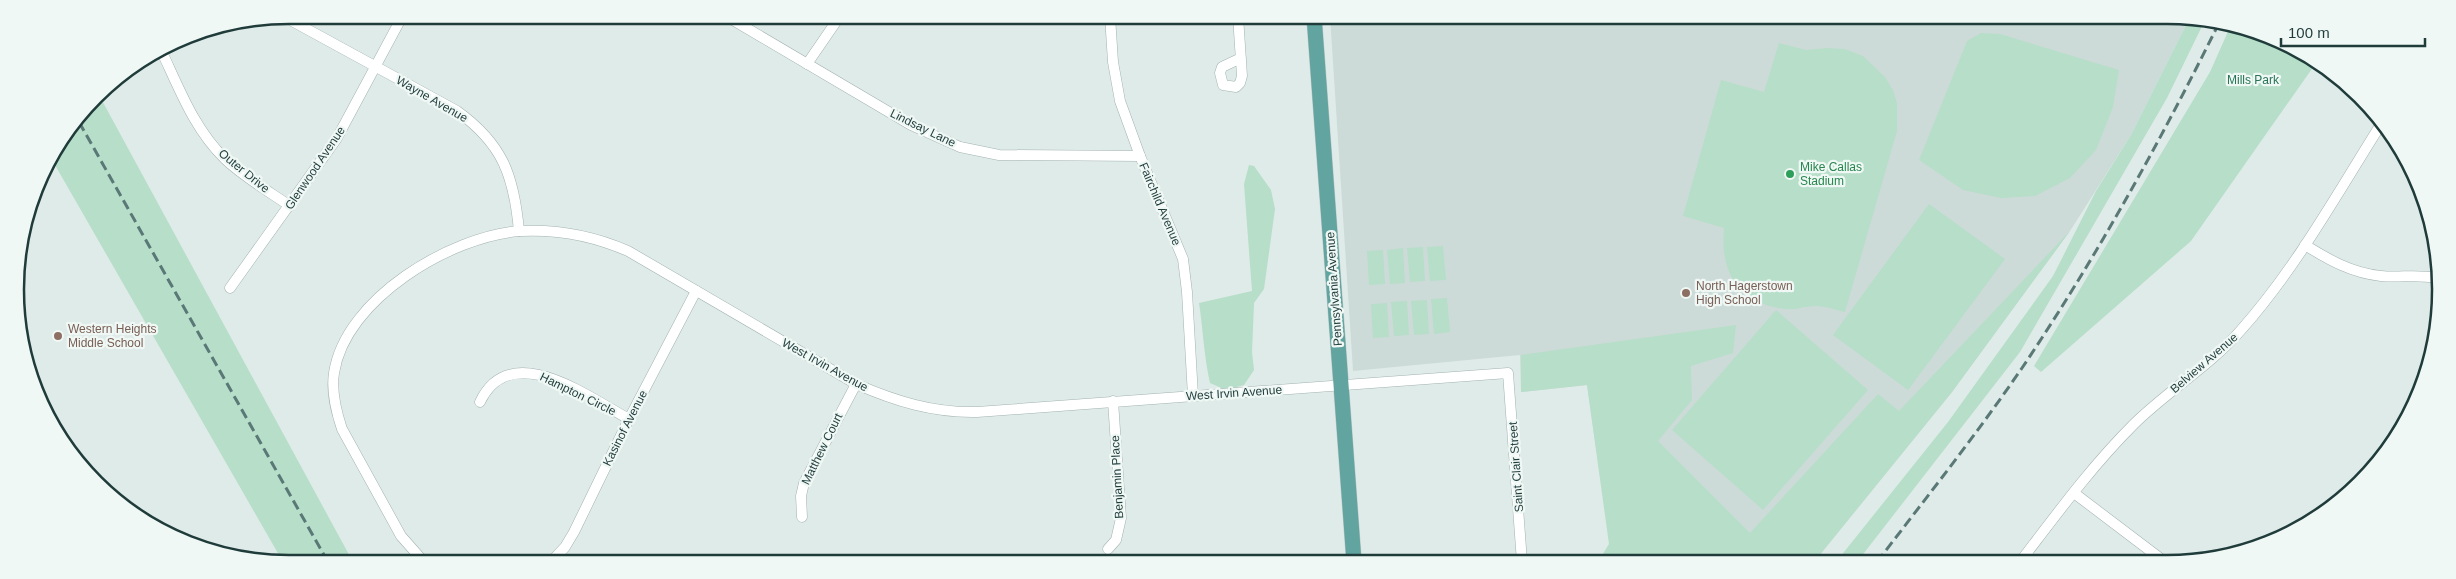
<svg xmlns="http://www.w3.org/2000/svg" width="2456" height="579" font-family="Helvetica,sans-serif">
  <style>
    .built { fill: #cddbd8 }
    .green { fill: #b6dec9 }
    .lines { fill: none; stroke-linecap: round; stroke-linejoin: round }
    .street-casing { stroke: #a2b3b1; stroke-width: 11 }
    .primary-casing { stroke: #c0c8c8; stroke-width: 16 }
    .street { stroke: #fff; stroke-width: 10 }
    .primary { stroke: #61a4a0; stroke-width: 15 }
    .rail { stroke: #597876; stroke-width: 3; stroke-dasharray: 10 5; stroke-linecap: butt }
    .leisure-dot { fill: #2e9e5b; stroke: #f0f8f5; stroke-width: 2 }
    .education-dot { fill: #8d6e63; stroke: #f0f8f5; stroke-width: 2 }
    .labels { text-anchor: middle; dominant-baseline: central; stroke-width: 4.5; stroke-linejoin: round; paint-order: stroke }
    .park-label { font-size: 12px; fill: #277556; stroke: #f0f8f5 }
    .street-label { font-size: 12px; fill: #1f3c3b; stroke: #f0f8f5 }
    .leisure-label { font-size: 12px; fill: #27864d; stroke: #f0f8f5; text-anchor: start }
    .education-label { font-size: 12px; fill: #785e54; stroke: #f0f8f5; text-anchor: start }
    .rim { fill: none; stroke: #1f3c3b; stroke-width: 2.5 }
  </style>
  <rect width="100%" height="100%" fill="#dfebe8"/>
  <path class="built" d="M1330 16 2190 17 2131 135 2070 231 1952 392 1814 562H1625L1610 545 1587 385 1521 392 1520 355 1353 371Z"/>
  <g class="green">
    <path d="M2190 17 2206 18 2167 98 2020 352 1857 562H1836L1948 422 2053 276 2096 191 2131 135Z"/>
    <path d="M2230 27 2304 52 2316 63 2191 241 2041 372 2034 366 2210 72Z"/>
    <path d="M1981 33 2000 34 2119 70 2113 107 2096 150 2070 178 2035 196 2001 198 1963 190 1919 160 1967 41Z"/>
    <path d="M1779 43 1806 50 1827 48 1845 49 1863 56 1885 77 1893 90 1897 103V131L1845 312C1836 310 1825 306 1815 306 1805 306 1796 310 1785 309 1738 303 1720 273 1724 228L1683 216 1721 80 1764 92Z"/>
    <path d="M99 95 353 562H283L51 158Z"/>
    <path d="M1249 165 1254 166 1271 190 1275 209 1264 289 1254 303 1252 352 1254 370 1244 385 1226 390 1210 383C1204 357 1203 329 1199 303L1252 291 1244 184Z"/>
    <path d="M1929 204 2005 259 1908 390 1833 335Z"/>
    <path d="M2070 231 1952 392 1814 562H1598L1609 544 1587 385 1521 392V355L1736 325 1733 353 1691 366 1692 400 1658 441 1750 533 1878 394 1899 411Z"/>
    <path d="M1443 246 1446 280 1430 281 1427 247Z"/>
    <path d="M1423 247 1425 281 1410 282 1407 248Z"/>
    <path d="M1403 248 1405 283 1390 284 1387 250Z"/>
    <path d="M1383 250 1385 284 1369 285 1367 251Z"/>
    <path d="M1447 298 1450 332 1434 334 1431 299Z"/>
    <path d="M1427 300 1429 334 1414 335 1411 301Z"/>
    <path d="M1407 301 1409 335 1394 336 1391 302Z"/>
    <path d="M1387 303 1389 337 1373 338 1371 304Z"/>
    <path d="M1776 310 1868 390 1763 510 1672 430Z"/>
  </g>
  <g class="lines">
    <defs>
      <g id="street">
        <path d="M283 16 457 111C503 144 514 176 519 231"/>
        <path d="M726 16 911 125 960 147 999 155 1140 156"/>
        <path d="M1110 16 1113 62 1120 101 1140 156 1183 259 1187 292 1193 396"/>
        <path d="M1238 16 1242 76 1240 83 1236 87 1223 85 1220 73 1222 67 1241 58"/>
        <path d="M161 50C179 88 194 129 225 159 244 177 268 191 290 206"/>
        <path d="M807 64 840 16"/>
        <path d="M2305 245C2329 260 2352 273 2381 276 2399 278 2417 274 2436 278"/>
        <path d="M230 288 337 138 403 15"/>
        <path d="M480 402C510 338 588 397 629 419"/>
        <path d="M2074 493 2165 562"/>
        <path d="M802 517 801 496 804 483 856 384"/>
        <path d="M1108 549 1116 540 1121 518 1113 401"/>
        <path d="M424 562 401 536 342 429C336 411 331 392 334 373 345 299 451 236 520 231 558 229 594 236 628 251L856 384C895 401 933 413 977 412L1508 373 1522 562"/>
        <path d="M551 562 565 547 574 532 629 419 696 291"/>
        <path d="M2020 562C2056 515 2091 467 2133 425 2167 391 2210 366 2241 330 2297 267 2338 192 2383 121"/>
      </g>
      <path id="primary" d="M1314 16 1354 562"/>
    </defs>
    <use href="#street" class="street-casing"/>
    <use href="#primary" class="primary-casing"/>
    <use href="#street" class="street"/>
    <use href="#primary" class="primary"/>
    <g class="rail">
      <path d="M79 122 328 562"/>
      <path d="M1877 562C1926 498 1976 435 2022 368 2096 258 2160 142 2219 23"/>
    </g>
  </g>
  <circle class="leisure-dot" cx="1790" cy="174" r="5"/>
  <g class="education-dot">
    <circle cx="1686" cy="293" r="5"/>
    <circle cx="58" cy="336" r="5"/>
  </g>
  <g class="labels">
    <g class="park-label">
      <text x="2253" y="80">Mills Park</text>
    </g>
    <g class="street-label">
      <text transform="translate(432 99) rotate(30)">Wayne Avenue</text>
      <text transform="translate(923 128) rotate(26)">Lindsay Lane</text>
      <text transform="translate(315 168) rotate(-56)">Glenwood Avenue</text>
      <text transform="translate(244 171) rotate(39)">Outer Drive</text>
      <text transform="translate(1160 204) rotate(67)">Fairchild Avenue</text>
      <text transform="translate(1334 289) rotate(-94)">Pennsylvania Avenue</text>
      <text transform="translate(2204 363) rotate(-41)">Belview Avenue</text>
      <text transform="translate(825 365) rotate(29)">West Irvin Avenue</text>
      <text transform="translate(1234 393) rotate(-4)">West Irvin Avenue</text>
      <text transform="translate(578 394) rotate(26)">Hampton Circle</text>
      <text transform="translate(625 428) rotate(-63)">Kasinof Avenue</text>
      <text transform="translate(822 449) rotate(-64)">Matthew Court</text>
      <text transform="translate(1516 467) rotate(-94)">Saint Clair Street</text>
      <text transform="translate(1117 477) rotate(-93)">Benjamin Place</text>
    </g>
    <g class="leisure-label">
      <text x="1800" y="167">Mike Callas<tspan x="1800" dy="14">Stadium</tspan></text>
    </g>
    <g class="education-label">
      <text x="1696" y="286">North Hagerstown<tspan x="1696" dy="14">High School</tspan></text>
      <text x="68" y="329">Western Heights<tspan x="68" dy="14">Middle School</tspan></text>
    </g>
  </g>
  <path d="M0 0H2456V579H0ZM289 24H2167A265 265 0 0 1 2432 289V290A265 265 0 0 1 2167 555H289A265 265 0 0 1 24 290V289A265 265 0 0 1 289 24Z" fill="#f0f8f5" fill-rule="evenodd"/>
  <path class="rim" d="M289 24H2167A265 265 0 0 1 2432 289V290A265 265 0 0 1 2167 555H289A265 265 0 0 1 24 290V289A265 265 0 0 1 289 24Z"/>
  <path d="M2281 38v8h144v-8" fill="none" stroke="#1f3c3b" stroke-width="2.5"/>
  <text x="2288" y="38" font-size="15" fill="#1f3c3b" stroke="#f0f8f5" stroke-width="4" paint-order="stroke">100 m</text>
</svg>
